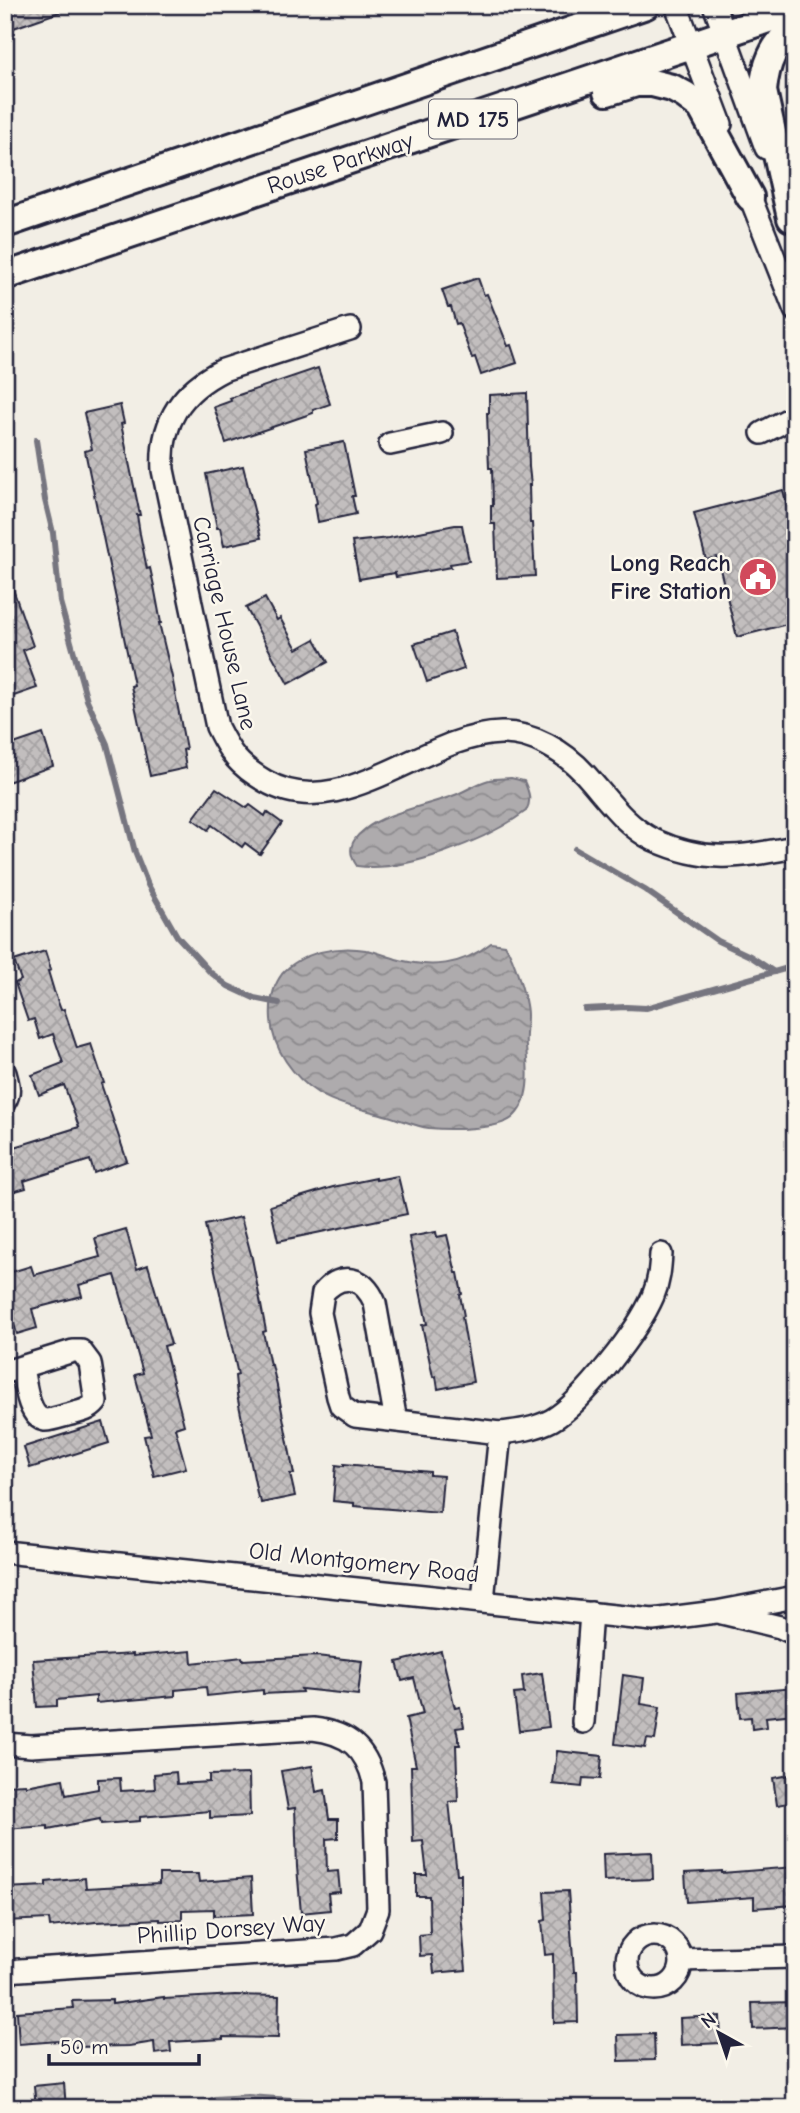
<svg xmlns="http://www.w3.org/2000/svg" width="800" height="2113" font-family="'Comic Neue',sans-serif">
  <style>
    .water { fill: url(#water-waves); stroke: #76747f; stroke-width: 2 }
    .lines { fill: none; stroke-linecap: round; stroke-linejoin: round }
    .stream { stroke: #76747f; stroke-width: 6 }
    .building { fill: url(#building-cross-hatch); stroke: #22223b; stroke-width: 2 }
    .minor-casing { stroke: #22223b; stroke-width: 26 }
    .major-casing { stroke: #22223b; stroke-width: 32 }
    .minor { stroke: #fbf7ec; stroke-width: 21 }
    .major { stroke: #fbf7ec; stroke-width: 26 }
    .labels { text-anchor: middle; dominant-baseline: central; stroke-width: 5; stroke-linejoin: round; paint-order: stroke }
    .shield { fill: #fbf7ec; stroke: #636270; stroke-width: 2 }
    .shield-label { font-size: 23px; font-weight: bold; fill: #22223b }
    .street-label { font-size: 24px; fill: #22223b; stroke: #fbf7ec }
    .poi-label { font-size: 24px; font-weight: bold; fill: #22223b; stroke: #fbf7ec; text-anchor: end }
  </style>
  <defs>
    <pattern id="water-waves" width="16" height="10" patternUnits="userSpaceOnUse" patternTransform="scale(1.75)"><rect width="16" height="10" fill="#aeabad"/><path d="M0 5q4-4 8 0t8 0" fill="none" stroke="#8d8b8e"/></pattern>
    <pattern id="building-cross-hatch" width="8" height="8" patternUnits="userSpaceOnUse" patternTransform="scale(1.75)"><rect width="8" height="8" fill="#c2bebe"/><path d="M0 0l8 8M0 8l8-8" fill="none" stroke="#a6a3a4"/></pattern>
  </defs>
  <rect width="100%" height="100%" fill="#f2eee5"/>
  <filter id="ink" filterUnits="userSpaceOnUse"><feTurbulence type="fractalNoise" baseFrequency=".0143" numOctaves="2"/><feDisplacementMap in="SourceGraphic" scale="14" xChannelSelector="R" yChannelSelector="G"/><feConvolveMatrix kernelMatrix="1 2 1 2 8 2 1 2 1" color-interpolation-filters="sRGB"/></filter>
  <g filter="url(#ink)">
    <g class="water">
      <path d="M511 778 524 781C529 792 532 800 526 811 487 840 405 873 357 866 347 852 350 841 364 830 384 813 429 805 455 795 466 791 477 783 489 780 496 778 504 779 511 778Z"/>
      <path d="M491 943 505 945C514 958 527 1000 527 1015 527 1026 525 1037 526 1047 528 1069 532 1101 512 1118 497 1130 448 1130 429 1128 415 1126 402 1120 388 1116 365 1109 339 1106 318 1093 294 1078 272 1048 271 1019 270 1004 272 987 282 974 301 952 338 945 366 950 376 951 386 956 396 959 431 969 462 966 491 943Z"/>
      <path d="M248 2095 307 2099 319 2108H192L214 2097Z"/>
    </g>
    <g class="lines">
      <g class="stream">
        <path d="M36 440 45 500 53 533 60 602 87 700 107 744 135 852 148 885 177 936 210 972 228 986 254 998 279 1003"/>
        <path d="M575 849 645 890 718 941 750 956 774 972"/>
        <path d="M585 1009 626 1007 646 1008 795 966"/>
      </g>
    </g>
    <g class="building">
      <path d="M5 5H71V8L5 31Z"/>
      <path d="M478 278 484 295 487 294 508 346 511 345 517 363 481 375 475 357 472 358 459 323 456 324 451 307H448L442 290Z"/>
      <path d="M318 368 330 404 313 410V413L226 443 214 407 231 401 230 398Z"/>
      <path d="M527 393 529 467 531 485H529L530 523H532L535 576 497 578 495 524H491V506H493L492 468H489L487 413H489V395Z"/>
      <path d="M120 405 124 423 121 424 140 515H137L140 534 147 569 150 568 154 586 161 623H159L172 677 186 749 183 750 186 768 150 776 131 686 134 685 85 451 92 449 84 413Z"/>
      <path d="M344 442 355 496H352L356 514 318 522 315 504 317 503 306 449Z"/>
      <path d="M243 466 261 538 224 546 220 528H217L206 474Z"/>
      <path d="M783 490 795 537V622L737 637 717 557 706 560 694 513Z"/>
      <path d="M455 525H462L469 561 450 564 451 567 396 577 395 573 359 579 352 542 389 538Z"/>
      <path d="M5 575H8L33 646 23 650 37 688 5 699Z"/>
      <path d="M265 598 277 620 280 618 297 649 315 639 328 662 288 684 246 608Z"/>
      <path d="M452 632 464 669 427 682 414 644Z"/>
      <path d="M43 734 53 766 5 783V747Z"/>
      <path d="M216 788 247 808 250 805 265 816 267 812 282 823 260 854 245 843 242 847 212 825 208 830 193 819Z"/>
      <path d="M45 951 51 970 48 971 54 991 61 1010 64 1009 77 1048 91 1044 104 1083 101 1084 127 1161 94 1173 90 1160 24 1181 26 1188 5 1194V1150L79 1127 64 1085 39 1095 32 1075 63 1063 53 1034 40 1039 34 1019 28 1021 15 983 21 980 14 961Z"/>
      <path d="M398 1176 407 1214 278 1241 270 1206 333 1187 376 1178V1180Z"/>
      <path d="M241 1217 252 1258 266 1331 263 1332 270 1365H272L277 1386 294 1474H290L295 1496 261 1503 260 1498H258L237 1395 235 1376 238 1375 205 1225Z"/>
      <path d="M126 1229 137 1269 148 1265 171 1344 164 1346 184 1425 175 1428 186 1468 154 1476 144 1436 151 1435 135 1375 143 1373 115 1275 79 1285 82 1296 32 1309 37 1328 17 1334 9 1308 5 1310V1274L31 1266 34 1275 100 1257 95 1238Z"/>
      <path d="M436 1232 437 1237 447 1235 456 1273H458L462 1294 460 1295 464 1316 462 1317 473 1382 438 1389 436 1376 433 1377 422 1325 427 1324 409 1237Z"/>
      <path d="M103 1422 109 1443 30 1468 24 1447Z"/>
      <path d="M344 1464 430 1472V1475L443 1476 440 1513 354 1506V1503L333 1501 336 1465 344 1466Z"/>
      <path d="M191 1651 192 1663 242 1657 243 1660 316 1656 362 1661 358 1695 301 1689 302 1692 263 1694V1690L207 1696 206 1687 175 1690V1696L96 1703V1696L57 1700V1706L37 1707 33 1660 133 1654V1656Z"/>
      <path d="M441 1651 455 1708 460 1707 464 1727 456 1728 460 1745H456L458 1801 449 1802 457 1874H461V1913L466 1970 434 1973 432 1955 420 1956 419 1935 430 1934 429 1896H416V1875H427L423 1841 413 1842 411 1766H416L406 1718 423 1714 414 1678 402 1681 397 1662Z"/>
      <path d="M542 1673 549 1727 519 1731 514 1694 524 1693 522 1676Z"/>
      <path d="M623 1675 644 1678 641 1704 660 1707 655 1740 647 1739 645 1748 615 1744Z"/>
      <path d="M795 1688V1714L766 1717 767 1727 752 1729 751 1717 740 1718 738 1693Z"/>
      <path d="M557 1751 602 1756 600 1779 583 1778 582 1787 553 1784Z"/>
      <path d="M312 1766 316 1792 325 1790 329 1819H338V1838L326 1839 327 1872 338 1871 340 1892 328 1893 330 1910 301 1913 297 1867 295 1808 288 1809 281 1771Z"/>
      <path d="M176 1772 177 1784 209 1782V1775L249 1774 250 1816 210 1818V1811L140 1817V1821L101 1824 100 1819 48 1829V1826L5 1829V1785L26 1784V1786L63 1779 66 1795 98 1789V1779L120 1778 121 1791 155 1789 154 1774Z"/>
      <path d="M795 1774V1802L777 1805 773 1778Z"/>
      <path d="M652 1852 653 1879 604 1881 603 1854Z"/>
      <path d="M795 1867V1905L754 1908V1897L687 1902 685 1873 722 1871V1873Z"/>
      <path d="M159 1874H198L199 1882 251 1878 253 1914 214 1916V1909L182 1910V1920L160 1921V1919L96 1922 50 1927 49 1919 5 1921V1888L46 1886V1882L85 1878 86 1888 159 1884Z"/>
      <path d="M568 1891 574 1972H577L578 2022 554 2023 553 1954 545 1955 542 1921 546 1920 544 1892Z"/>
      <path d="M235 1995 279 1996 278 2038 223 2037V2039L170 2042 171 2052 155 2054 154 2042 129 2046 73 2047V2040L19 2044 17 2012 73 2008 72 2001 112 2000V2004L164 1997V1999Z"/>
      <path d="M795 2002V2027L753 2029 752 2003Z"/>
      <path d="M720 2016 721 2043 681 2045 680 2018Z"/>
      <path d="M654 2034 655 2060 619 2061 618 2035Z"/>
      <path d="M64 2083 66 2108H36L34 2086Z"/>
    </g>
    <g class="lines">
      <defs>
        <g id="minor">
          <path d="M676 5 721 124"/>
          <path d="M714 5 766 148"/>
          <path d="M745 184 795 310"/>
          <path d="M350 329 223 370C181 391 160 422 163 470L217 727C231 755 238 765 265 781 341 826 423 735 501 733 532 732 565 752 585 774 606 797 625 826 654 840 707 864 740 857 795 847"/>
          <path d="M762 433 795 416"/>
          <path d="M390 444 442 433"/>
          <path d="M5 1073C8 1084 11 1092 5 1101"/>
          <path d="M5 1372 73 1351H81L90 1363 96 1402C89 1411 78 1412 67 1415 60 1417 52 1420 45 1420 28 1418 25 1382 22 1367"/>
          <path d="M396 1421 375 1303C364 1277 342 1271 323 1293L320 1313 338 1397 341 1406 355 1416 500 1433 483 1600"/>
          <path d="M500 1433C518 1431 535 1429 552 1420 583 1402 639 1329 653 1296 659 1282 660 1269 661 1254"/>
          <path d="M5 1552 653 1620 716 1612 795 1597"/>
          <path d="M722 1613 780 1627 795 1634"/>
          <path d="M583 1722 591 1613"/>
          <path d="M5 1744 31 1746 313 1729C348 1733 366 1748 374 1782L378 1909 370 1930 353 1945 336 1949 5 1971"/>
          <circle cx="654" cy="1962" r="27"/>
          <path d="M681 1960 795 1957"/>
        </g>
        <g id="major">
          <path d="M607 92 636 83H652L672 88 685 95 701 107 750 197"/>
          <path d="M791 218 763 91C765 68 773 42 795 29"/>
          <path d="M5 224 646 5"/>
          <path d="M5 276C268 186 532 100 795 10"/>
        </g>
      </defs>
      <use href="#minor" class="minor-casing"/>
      <use href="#major" class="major-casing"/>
      <use href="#minor" class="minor"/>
      <use href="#major" class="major"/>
    </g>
  </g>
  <defs>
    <symbol id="civic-disc" viewBox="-11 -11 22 22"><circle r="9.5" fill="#d1495b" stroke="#fbf7ec"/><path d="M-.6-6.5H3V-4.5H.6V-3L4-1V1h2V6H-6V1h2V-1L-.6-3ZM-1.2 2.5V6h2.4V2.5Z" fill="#fff"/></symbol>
  </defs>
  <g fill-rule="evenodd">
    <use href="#civic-disc" x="736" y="555" width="44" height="44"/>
  </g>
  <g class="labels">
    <rect class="shield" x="429" y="99.5" width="88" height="39" rx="5"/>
    <g class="shield-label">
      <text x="473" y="119">MD 175</text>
    </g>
    <g class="street-label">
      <text transform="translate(340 163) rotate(-18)">Rouse Parkway</text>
      <text transform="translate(225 623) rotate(77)">Carriage House Lane</text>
      <text transform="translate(364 1562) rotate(6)">Old Montgomery Road</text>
      <text transform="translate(231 1929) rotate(-4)">Phillip Dorsey Way</text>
    </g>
    <g class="poi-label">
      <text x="731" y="563">Long Reach<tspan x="731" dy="28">Fire Station</tspan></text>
    </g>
  </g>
  <rect width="800" height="2113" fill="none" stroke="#fbf7ec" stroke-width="28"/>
  <rect x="14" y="14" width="772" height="2085" fill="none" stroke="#22223b" stroke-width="2.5" filter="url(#ink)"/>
  <g transform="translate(719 2033) rotate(320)" stroke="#fbf7ec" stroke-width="5" paint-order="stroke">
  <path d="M0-5L12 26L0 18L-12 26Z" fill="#22223b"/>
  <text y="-10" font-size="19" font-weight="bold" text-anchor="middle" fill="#22223b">N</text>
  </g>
  <path d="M49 2054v10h150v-10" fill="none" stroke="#22223b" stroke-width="3.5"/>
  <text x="60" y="2054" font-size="21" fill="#22223b" stroke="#fbf7ec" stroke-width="5" paint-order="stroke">50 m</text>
</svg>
